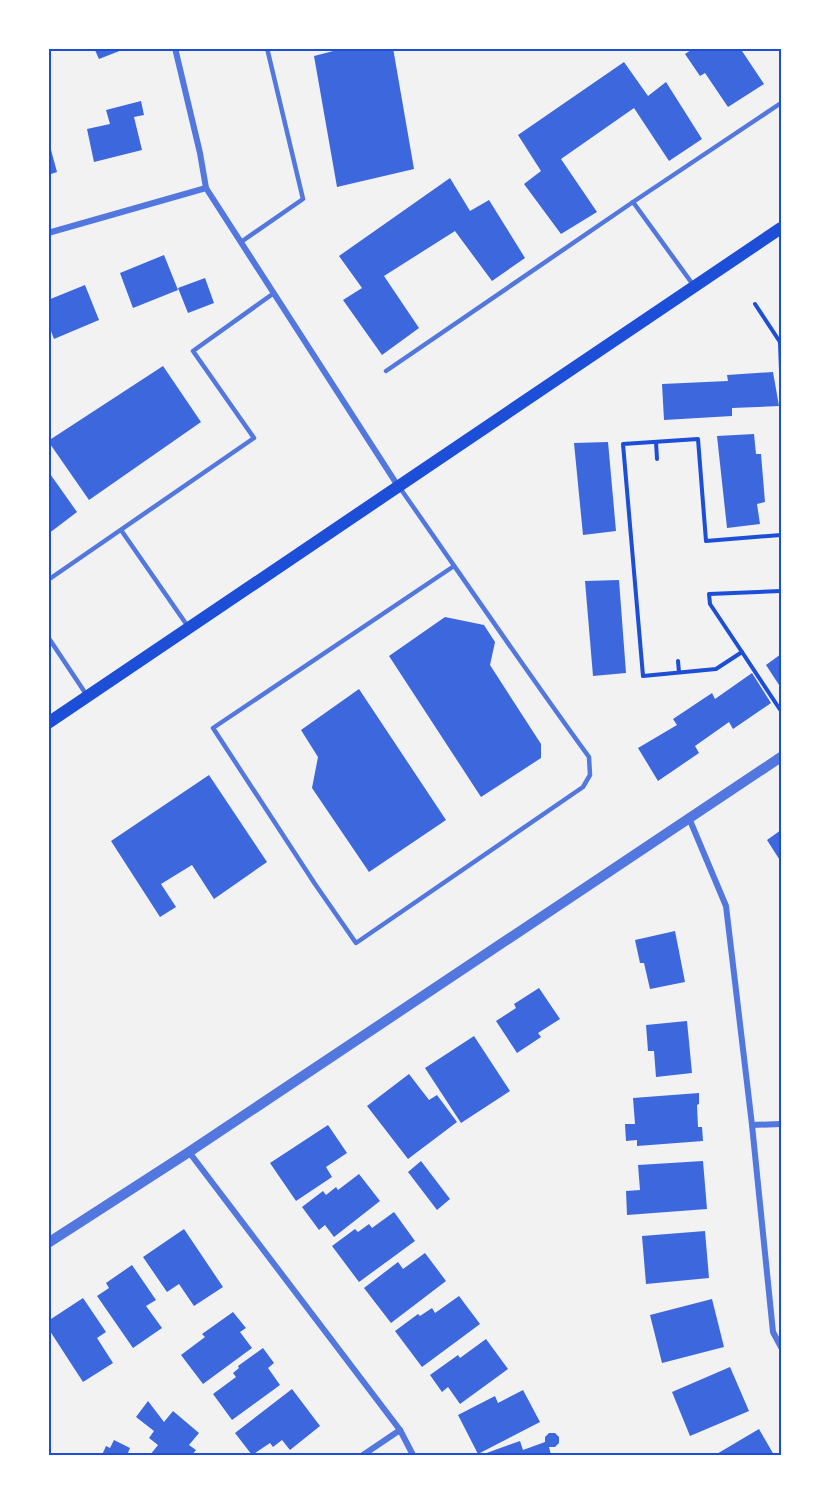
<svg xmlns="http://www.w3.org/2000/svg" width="829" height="1503" font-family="'Golos Text',sans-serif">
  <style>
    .building { fill: #3d67dc }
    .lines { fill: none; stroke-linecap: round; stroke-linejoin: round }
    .path { stroke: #1d4ed8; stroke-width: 4 }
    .service { stroke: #5277de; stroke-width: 4.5 }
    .minor { stroke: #5277de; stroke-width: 6 }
    .tertiary { stroke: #5277de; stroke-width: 10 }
    .secondary { stroke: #1d4ed8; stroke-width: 12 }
    .neatline { fill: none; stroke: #1d4ed8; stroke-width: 2 }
  </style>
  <rect width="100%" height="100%" fill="#f2f2f2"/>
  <g class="building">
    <path d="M94 48H127L99 59Z"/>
    <path d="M345 48H393L414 169 337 187 314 56Z"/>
    <path d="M694 48H740L764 84 728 107 705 73 700 76 685 54Z"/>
    <path d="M624 62 648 96 666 82 702 139 669 161 634 108 561 159 597 212 561 234 524 184 541 171 518 135Z"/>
    <path d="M141 101 144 115 134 117 142 150 94 162 87 129 110 124 106 110Z"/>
    <path d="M48 139 57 172 48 175Z"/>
    <path d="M450 178 470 211 489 200 525 258 492 281 455 231 384 276 419 328 382 355 343 300 362 288 339 256Z"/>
    <path d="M164 255 178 290 133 308 120 273Z"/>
    <path d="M205 278 214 303 188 313 178 288Z"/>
    <path d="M85 285 99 320 54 339 48 323V300Z"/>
    <path d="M163 366 201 422 89 500 48 441Z"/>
    <path d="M773 372 779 406 732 408V416L664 420 662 384 728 381 727 375Z"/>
    <path d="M754 434 756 454H761L765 502 757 504 760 524 727 528 717 436Z"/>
    <path d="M608 442 616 531 583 535 574 443Z"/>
    <path d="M48 471 77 512 48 534Z"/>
    <path d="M619 580 626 673 593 676 585 581Z"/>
    <path d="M445 617 484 625 495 642 490 665 541 744V758L481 797 389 656Z"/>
    <path d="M781 654V688L766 665Z"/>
    <path d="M752 673 771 703 733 729 729 722 695 746 699 753 658 781 638 748 677 725 673 719 712 693 715 699Z"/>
    <path d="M359 689 446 820 369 872 312 788 318 757 301 730Z"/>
    <path d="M209 775 267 862 214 899 192 865 161 884 176 907 160 917 111 841Z"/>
    <path d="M781 830V862L767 840Z"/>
    <path d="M675 931 685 982 650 989 644 963H640L635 940Z"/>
    <path d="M539 988 560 1019 538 1033 541 1037 517 1053 496 1021 516 1008 514 1004Z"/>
    <path d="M687 1021 692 1073 656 1077 654 1051H648L646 1025Z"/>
    <path d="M474 1036 510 1091 461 1123 425 1068Z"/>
    <path d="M409 1074 429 1100 437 1095 457 1122 408 1159 367 1106Z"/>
    <path d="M699 1093V1104L697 1105 698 1127H702L703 1141 637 1146V1140L626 1141 625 1124H635L633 1098Z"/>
    <path d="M328 1125 347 1153 326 1167 332 1177 296 1201 270 1163Z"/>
    <path d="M421 1161 450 1199 437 1210 408 1172Z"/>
    <path d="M703 1161 707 1209 627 1215 626 1191 640 1190 638 1165Z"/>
    <path d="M359 1174 380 1201 334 1237 325 1225 319 1230 302 1207 323 1191 326 1195 336 1187 338 1190Z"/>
    <path d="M394 1212 415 1241 359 1282 332 1246 355 1229 358 1232 369 1224 372 1228Z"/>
    <path d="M184 1229 223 1287 194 1306 179 1284 167 1292 143 1257Z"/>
    <path d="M705 1231 709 1278 646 1284 642 1236Z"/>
    <path d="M425 1253 446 1281 391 1323 364 1288 398 1262 403 1269Z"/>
    <path d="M132 1265 156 1300 146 1306 162 1328 133 1348 97 1296 109 1288 106 1283Z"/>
    <path d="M459 1296 480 1324 422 1367 395 1331 418 1314 420 1316 432 1308 435 1313Z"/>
    <path d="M83 1298 106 1332 97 1338 113 1363 83 1382 48 1328V1321Z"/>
    <path d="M712 1299 724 1347 662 1363 650 1315Z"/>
    <path d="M233 1312 246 1328 240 1332 252 1348 203 1384 181 1355 205 1337 202 1334Z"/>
    <path d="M486 1339 508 1369 460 1404 448 1387 442 1392 430 1375 458 1355 460 1358Z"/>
    <path d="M263 1348 274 1363 268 1368 280 1385 232 1420 213 1394 236 1377 233 1373 239 1368 238 1366Z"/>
    <path d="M730 1367 749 1411 690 1436 672 1392Z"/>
    <path d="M292 1389 320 1426 290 1450 282 1440 273 1447 270 1443 252 1455 235 1433Z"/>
    <path d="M523 1390 540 1422 478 1454 458 1415 495 1396 498 1403Z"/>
    <path d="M148 1401 164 1422 173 1411 199 1433 189 1445 196 1450 192 1455H150L158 1445 149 1438 154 1431 136 1417Z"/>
    <path d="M759 1429 774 1455H715Z"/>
    <path d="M549 1433H555L559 1437V1443L555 1447H549L551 1455H481L520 1441 523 1450 545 1442V1437Z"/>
    <path d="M114 1440 130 1448 127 1455H102L106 1446 110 1448Z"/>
  </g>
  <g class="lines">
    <g class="path">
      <path d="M755 304 780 342 781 371"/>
      <path d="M656 442 657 459"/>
      <path d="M781 535 706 541 698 439 623 444 643 676 716 669 742 652 781 711"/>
      <path d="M742 652 710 604 709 594 781 591"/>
      <path d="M678 661 679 672"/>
    </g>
    <g class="service">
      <path d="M633 202 781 103"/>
      <path d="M241 242 303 199 267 48"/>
      <path d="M386 371 633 202 694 286"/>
      <path d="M400 488C463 578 524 668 589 757L590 775 583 787 356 943 315 884 213 728 454 566"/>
      <path d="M121 530 189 628"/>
      <path d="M48 580 254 438 193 351 274 293"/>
      <path d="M48 637 86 694"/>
    </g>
    <g class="minor">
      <path d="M175 48 200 153 206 188 398 486"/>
      <path d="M48 233 206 188"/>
      <path d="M689 818 726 906 752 1125 773 1332 781 1347"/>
      <path d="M752 1125 781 1124"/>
      <path d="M189 1152 400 1430 413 1455"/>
      <path d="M363 1455 400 1430"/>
    </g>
    <path class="tertiary" d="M48 1243 189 1152 781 757"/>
    <path class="secondary" d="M48 723 781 228"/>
  </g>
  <rect width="829" height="1503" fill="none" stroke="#ffffff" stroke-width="99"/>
  <rect x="50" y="50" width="730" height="1404" class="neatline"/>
</svg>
